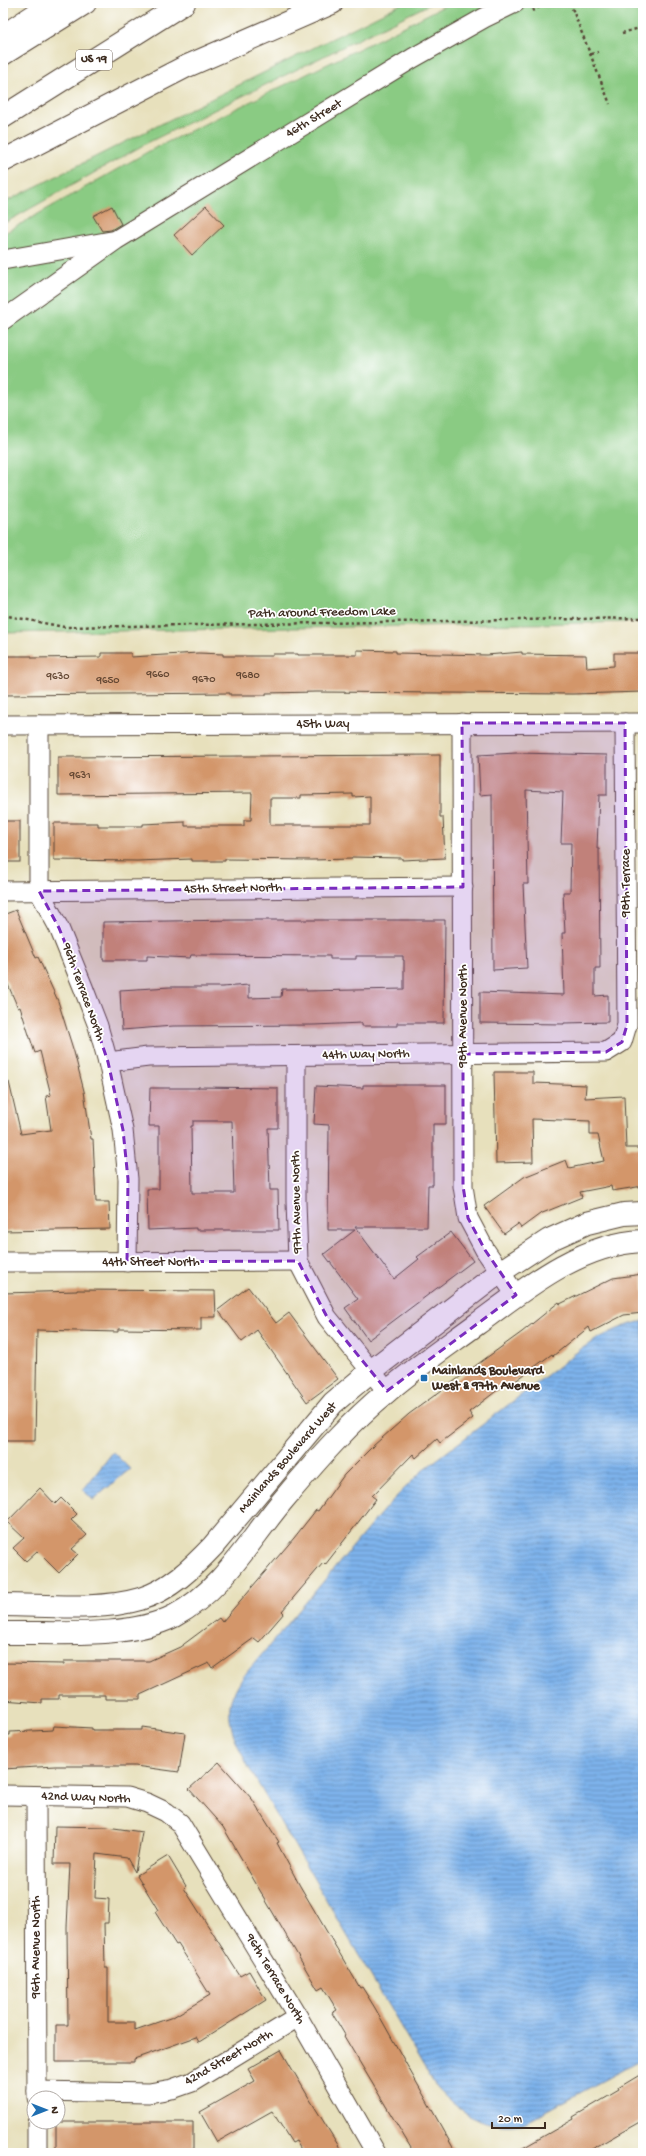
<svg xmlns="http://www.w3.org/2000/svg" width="646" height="2156" font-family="'Gochi Hand',sans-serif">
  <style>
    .green { fill: #8acb83; stroke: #627a50 }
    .water { fill: url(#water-rules); stroke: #5c6e84 }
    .building { fill: #d3966a; fill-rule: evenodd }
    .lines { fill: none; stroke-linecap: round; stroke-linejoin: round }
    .street-casing { stroke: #554536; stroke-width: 21 }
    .secondary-casing { stroke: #554536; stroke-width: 24 }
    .highway-casing { stroke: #554536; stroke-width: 24 }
    .path { stroke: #554536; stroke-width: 2.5; stroke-dasharray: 3 3; stroke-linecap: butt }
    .street { stroke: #fff; stroke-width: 19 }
    .secondary { stroke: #fff; stroke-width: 22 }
    .highway { stroke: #fff; stroke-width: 22 }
    .marked { fill: #7b2cbf; fill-opacity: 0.2; stroke: #7b2cbf; stroke-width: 3; stroke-dasharray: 8 5; stroke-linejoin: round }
    .poi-dot { fill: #1f6fb2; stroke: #fff; stroke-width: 1.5 }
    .labels { text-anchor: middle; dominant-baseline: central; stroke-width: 3.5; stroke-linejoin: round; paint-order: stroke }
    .number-label { font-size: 11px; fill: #614531 }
    .shield { fill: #fff; stroke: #766a62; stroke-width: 1 }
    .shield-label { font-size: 12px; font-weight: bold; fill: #3b2a1e }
    .street-label { font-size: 13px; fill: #3b2a1e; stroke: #fff }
    .poi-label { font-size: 13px; font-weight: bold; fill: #3b2a1e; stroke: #fff; text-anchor: start }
  </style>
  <defs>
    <pattern id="water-rules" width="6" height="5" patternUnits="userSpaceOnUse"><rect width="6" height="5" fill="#7db2eb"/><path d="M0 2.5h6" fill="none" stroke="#6891be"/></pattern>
  </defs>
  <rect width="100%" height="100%" fill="#fff"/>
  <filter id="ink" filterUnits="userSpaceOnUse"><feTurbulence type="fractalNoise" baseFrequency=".025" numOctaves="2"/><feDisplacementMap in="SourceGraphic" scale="8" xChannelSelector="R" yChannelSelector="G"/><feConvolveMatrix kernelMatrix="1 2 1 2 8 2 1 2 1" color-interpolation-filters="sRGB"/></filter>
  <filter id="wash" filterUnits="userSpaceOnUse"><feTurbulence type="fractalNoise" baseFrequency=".012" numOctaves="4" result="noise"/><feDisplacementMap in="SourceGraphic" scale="16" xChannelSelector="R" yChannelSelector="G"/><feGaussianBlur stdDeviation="0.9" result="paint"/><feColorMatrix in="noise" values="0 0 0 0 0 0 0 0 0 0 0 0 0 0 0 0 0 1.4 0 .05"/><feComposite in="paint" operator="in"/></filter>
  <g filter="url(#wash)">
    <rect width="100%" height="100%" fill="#e7e0bc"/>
    <g class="green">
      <path d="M403 3H432L147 143 3 224V203Z"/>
      <path d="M450 3H643V622L3 633V234L151 150 383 37Z"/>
    </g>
    <g class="water">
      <path d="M643 1321V2059L522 2124C486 2130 460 2113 436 2087L249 1768C239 1748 225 1724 231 1700 233 1693 238 1685 242 1678L387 1506 422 1471 581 1349C601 1336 620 1326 643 1321Z"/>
      <path d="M113 1452 130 1469 93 1500 83 1490Z"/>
    </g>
    <g id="blocks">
      <g class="building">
        <path d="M112 206 121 224 111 230 102 231 93 216Z"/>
        <path d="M206 206 224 225 192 255 174 235Z"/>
        <path d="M357 650 396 651V653L487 655 522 652V654L586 655 587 668 614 666V653H643V692L573 694 317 692 266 693V695H230V693L3 695V656H32V658L101 657V653H131V657L198 653 223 654V656H272V654H298V655H357Z"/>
        <path d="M517 753 607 755V795H599L597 849H599L600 968H595V996L608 995V1022L564 1023V1024L480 1023V992L564 995 562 933H565L563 892H570L571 843H561L563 792 526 790 528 884H523L527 968 493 970 492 794 480 795 478 755Z"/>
        <path d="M440 755V817H443L445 858 402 860V858L352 857V859L311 860 225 859V861H192V859L137 861 54 860V823H98V826H143V824L185 822V826H244V820H251L252 793 58 795V757ZM353 794V797L370 796V825H270V798H301V795Z"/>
        <rect x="3" y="821" width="17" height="41"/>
        <path d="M16 910 36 958 38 957 58 1001 74 1052 84 1091 91 1139H93L96 1202H109L110 1229 3 1231V1083L9 1082 21 1134 51 1130 46 1096 51 1095 40 1051 35 1053 20 1007 18 1008 3 973V915Z"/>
        <path d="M237 920H445L444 1023H397V1026H362V1023L314 1025 173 1026 122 1030 120 990 170 987H222L249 985V998L281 997 282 989H306V991L404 989V960H403V956H356V959H330V956L191 955 190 958 147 956V960H103V922Z"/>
        <path d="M494 1072H533V1083L586 1085 585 1098 624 1096 626 1148H643V1186L612 1191 611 1186 580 1192 582 1197 540 1214 521 1228 518 1224 504 1234 484 1206 524 1177 566 1160 569 1168 604 1161 598 1135H590V1121L532 1119 533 1162 496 1163Z"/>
        <path d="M363 1085H446V1124H433V1185H428L427 1227H355L394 1279 419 1259 417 1257 451 1232 473 1261 368 1340 345 1308 358 1299 324 1254 355 1230H328L329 1125 314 1124 316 1086 363 1088Z"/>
        <path d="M198 1087 278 1088V1128H268L270 1190H278L279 1230H196V1228L148 1230 147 1189H159V1126H149L150 1088H198ZM193 1121H232L234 1193H192L191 1126H193Z"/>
        <path d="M643 1274V1313L624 1315 591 1332 589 1327 553 1356 552 1354 510 1385 508 1382 469 1412 473 1418 440 1443 437 1439 416 1458 413 1454 372 1496 376 1499 353 1529 325 1565 323 1563 282 1611 284 1613 259 1642 254 1638 212 1668 209 1663 140 1695V1699H105V1695H59V1699H42V1703L3 1700V1663L64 1664V1661H149L180 1647 219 1618 222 1622 294 1538 316 1510 318 1511 344 1475 373 1446 409 1414 522 1332 559 1302 560 1304 613 1278Z"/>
        <path d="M248 1287 276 1323 289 1313 338 1379 307 1402 257 1330 242 1342 218 1310Z"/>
        <path d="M77 1290 215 1291 216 1317H201V1330L118 1329V1332L37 1330 35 1441H3V1293L77 1291Z"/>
        <path d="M40 1488 55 1504 61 1498 77 1514 71 1520 87 1535 72 1549 78 1554 59 1573 37 1551 26 1561 13 1548 24 1538 7 1522Z"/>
        <path d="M54 1726 92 1728V1730H142V1727L185 1733 179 1772 135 1766H55L3 1769V1735H10V1732L53 1730Z"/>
        <path d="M219 1762 252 1799 279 1842 277 1843 300 1886 360 1988 362 1987 375 2008 456 2153H414L344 2036 345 2035 332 2013 337 2010 323 1987 318 1990 223 1827 189 1789Z"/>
        <path d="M55 1826 107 1827 142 1832 135 1872 127 1858 97 1854 95 1898 109 1899 108 1923H104L105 1968H108V2022H135V2030L173 2017 210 1995 178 1944 176 1945 155 1912 158 1910 137 1875 168 1856 186 1886 184 1888 240 1976 249 1971 266 2000 199 2042 196 2037 134 2059V2062H56V2025H68L67 1927 70 1864H54Z"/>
        <path d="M281 2050 309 2098 343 2153H303L296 2141 292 2143 272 2111 217 2142 200 2112 255 2081 248 2069Z"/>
        <path d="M643 2073V2120L585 2153H514L574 2119 573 2117 619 2090 618 2088Z"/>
        <rect x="56" y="2122" width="137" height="31"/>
      </g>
    </g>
  </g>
  <g filter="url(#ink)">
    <use href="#blocks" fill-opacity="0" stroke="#554536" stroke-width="1"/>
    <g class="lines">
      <defs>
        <g id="street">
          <path d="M3 260 111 241"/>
          <path d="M3 320 116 240 413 58 484 18 515 3"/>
          <path d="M462 723 463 1186 468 1218 485 1250 516 1295"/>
          <path d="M3 725 643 723"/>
          <path d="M39 725V891L59 928 83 987 98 1026 108 1062 123 1130 128 1179 127 1262"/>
          <path d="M3 891 463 887"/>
          <path d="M296 1056V1201L298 1261 327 1317 387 1391"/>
          <path d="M108 1062 148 1057 606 1052 622 1042 627 1025 625 723"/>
          <path d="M3 1262 298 1261"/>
          <path d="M3 1795 127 1797 147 1803 166 1812 180 1823 298 2017 376 2153"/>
          <path d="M36 1796 37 2098"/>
          <path d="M37 2091 149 2093 172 2089 192 2082 298 2017"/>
          <path d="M37 2122V2153"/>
        </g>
        <g id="secondary">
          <path d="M3 1605C45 1605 100 1611 140 1599 170 1590 193 1567 213 1546L333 1403 371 1371 500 1272 549 1240 587 1223 624 1214 643 1213"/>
          <path d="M3 1633C54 1632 129 1639 174 1616 223 1590 250 1539 284 1499 316 1461 350 1422 388 1391 416 1367 447 1346 477 1324 526 1288 579 1244 643 1241"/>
        </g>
        <g id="highway">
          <path d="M3 36 41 11 48 3"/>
          <path d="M3 54 85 3"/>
          <path d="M3 117 184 3"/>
          <path d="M3 161 185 67 332 3"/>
        </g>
      </defs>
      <use href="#street" class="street-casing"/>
      <use href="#secondary" class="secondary-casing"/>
      <use href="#highway" class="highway-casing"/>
      <g class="path">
        <path d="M570 3 610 104"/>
        <path d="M532 11 547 3"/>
        <path d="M622 33 643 27"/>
        <path d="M591 54 598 52"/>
        <path d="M3 615 64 627 643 618"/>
      </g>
      <use href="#street" class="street"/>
      <use href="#secondary" class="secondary"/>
      <use href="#highway" class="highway"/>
    </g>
  </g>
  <path class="marked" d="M462 723H625L627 1025 622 1042 606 1052 463 1054V1186L468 1218 485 1250 516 1295 387 1391 327 1317 298 1261 127 1262 128 1179 123 1130 108 1062 83 987 59 928 39 891 463 887Z"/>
  <rect class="poi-dot" x="420" y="1374" width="8" height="8" rx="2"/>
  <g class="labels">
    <g class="number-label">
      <text x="158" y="675">9660</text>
      <text x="248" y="676">9680</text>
      <text x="58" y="677">9630</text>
      <text x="204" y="680">9670</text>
      <text x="108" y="681">9650</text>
      <text x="80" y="776">9631</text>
    </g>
    <rect class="shield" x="76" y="50" width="36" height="20" rx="3"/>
    <g class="shield-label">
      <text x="94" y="60">US 19</text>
    </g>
    <g class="street-label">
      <text transform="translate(314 119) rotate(-31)">46th Street</text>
      <text transform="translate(322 613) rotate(-1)">Path around Freedom Lake</text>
      <text x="323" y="724">45th Way</text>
      <text transform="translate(626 883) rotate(-90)">98th Terrace</text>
      <text transform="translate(233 889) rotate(-1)">45th Street North</text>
      <text transform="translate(83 992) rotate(70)">96th Terrace North</text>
      <text transform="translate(463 1016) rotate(-90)">98th Avenue North</text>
      <text transform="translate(366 1055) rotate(-1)">44th Way North</text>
      <text transform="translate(297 1202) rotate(-91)">97th Avenue North</text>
      <text x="151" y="1262">44th Street North</text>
      <text transform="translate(288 1458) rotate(-49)">Mainlands Boulevard West</text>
      <text transform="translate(86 1798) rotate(2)">42nd Way North</text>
      <text transform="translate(36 1947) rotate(-90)">96th Avenue North</text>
      <text transform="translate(275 1979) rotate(59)">96th Terrace North</text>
      <text transform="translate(229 2058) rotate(-30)">42nd Street North</text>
    </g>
    <g class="poi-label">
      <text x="432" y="1371">Mainlands Boulevard<tspan x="432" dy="15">West &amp; 97th Avenue</tspan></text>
    </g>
  </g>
  <rect width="646" height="2156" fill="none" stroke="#fff" stroke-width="16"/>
  <g transform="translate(46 2110) rotate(90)"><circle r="19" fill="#ffffff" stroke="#b1aaa5"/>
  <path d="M0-3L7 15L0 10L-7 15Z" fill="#1f6fb2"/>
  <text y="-6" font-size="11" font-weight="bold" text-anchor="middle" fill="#3b2a1e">N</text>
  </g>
  <path d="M492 2122v6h53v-6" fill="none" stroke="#3b2a1e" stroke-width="2"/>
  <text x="498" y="2122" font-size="12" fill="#3b2a1e" stroke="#ffffff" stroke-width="3" paint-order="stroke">20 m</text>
</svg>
